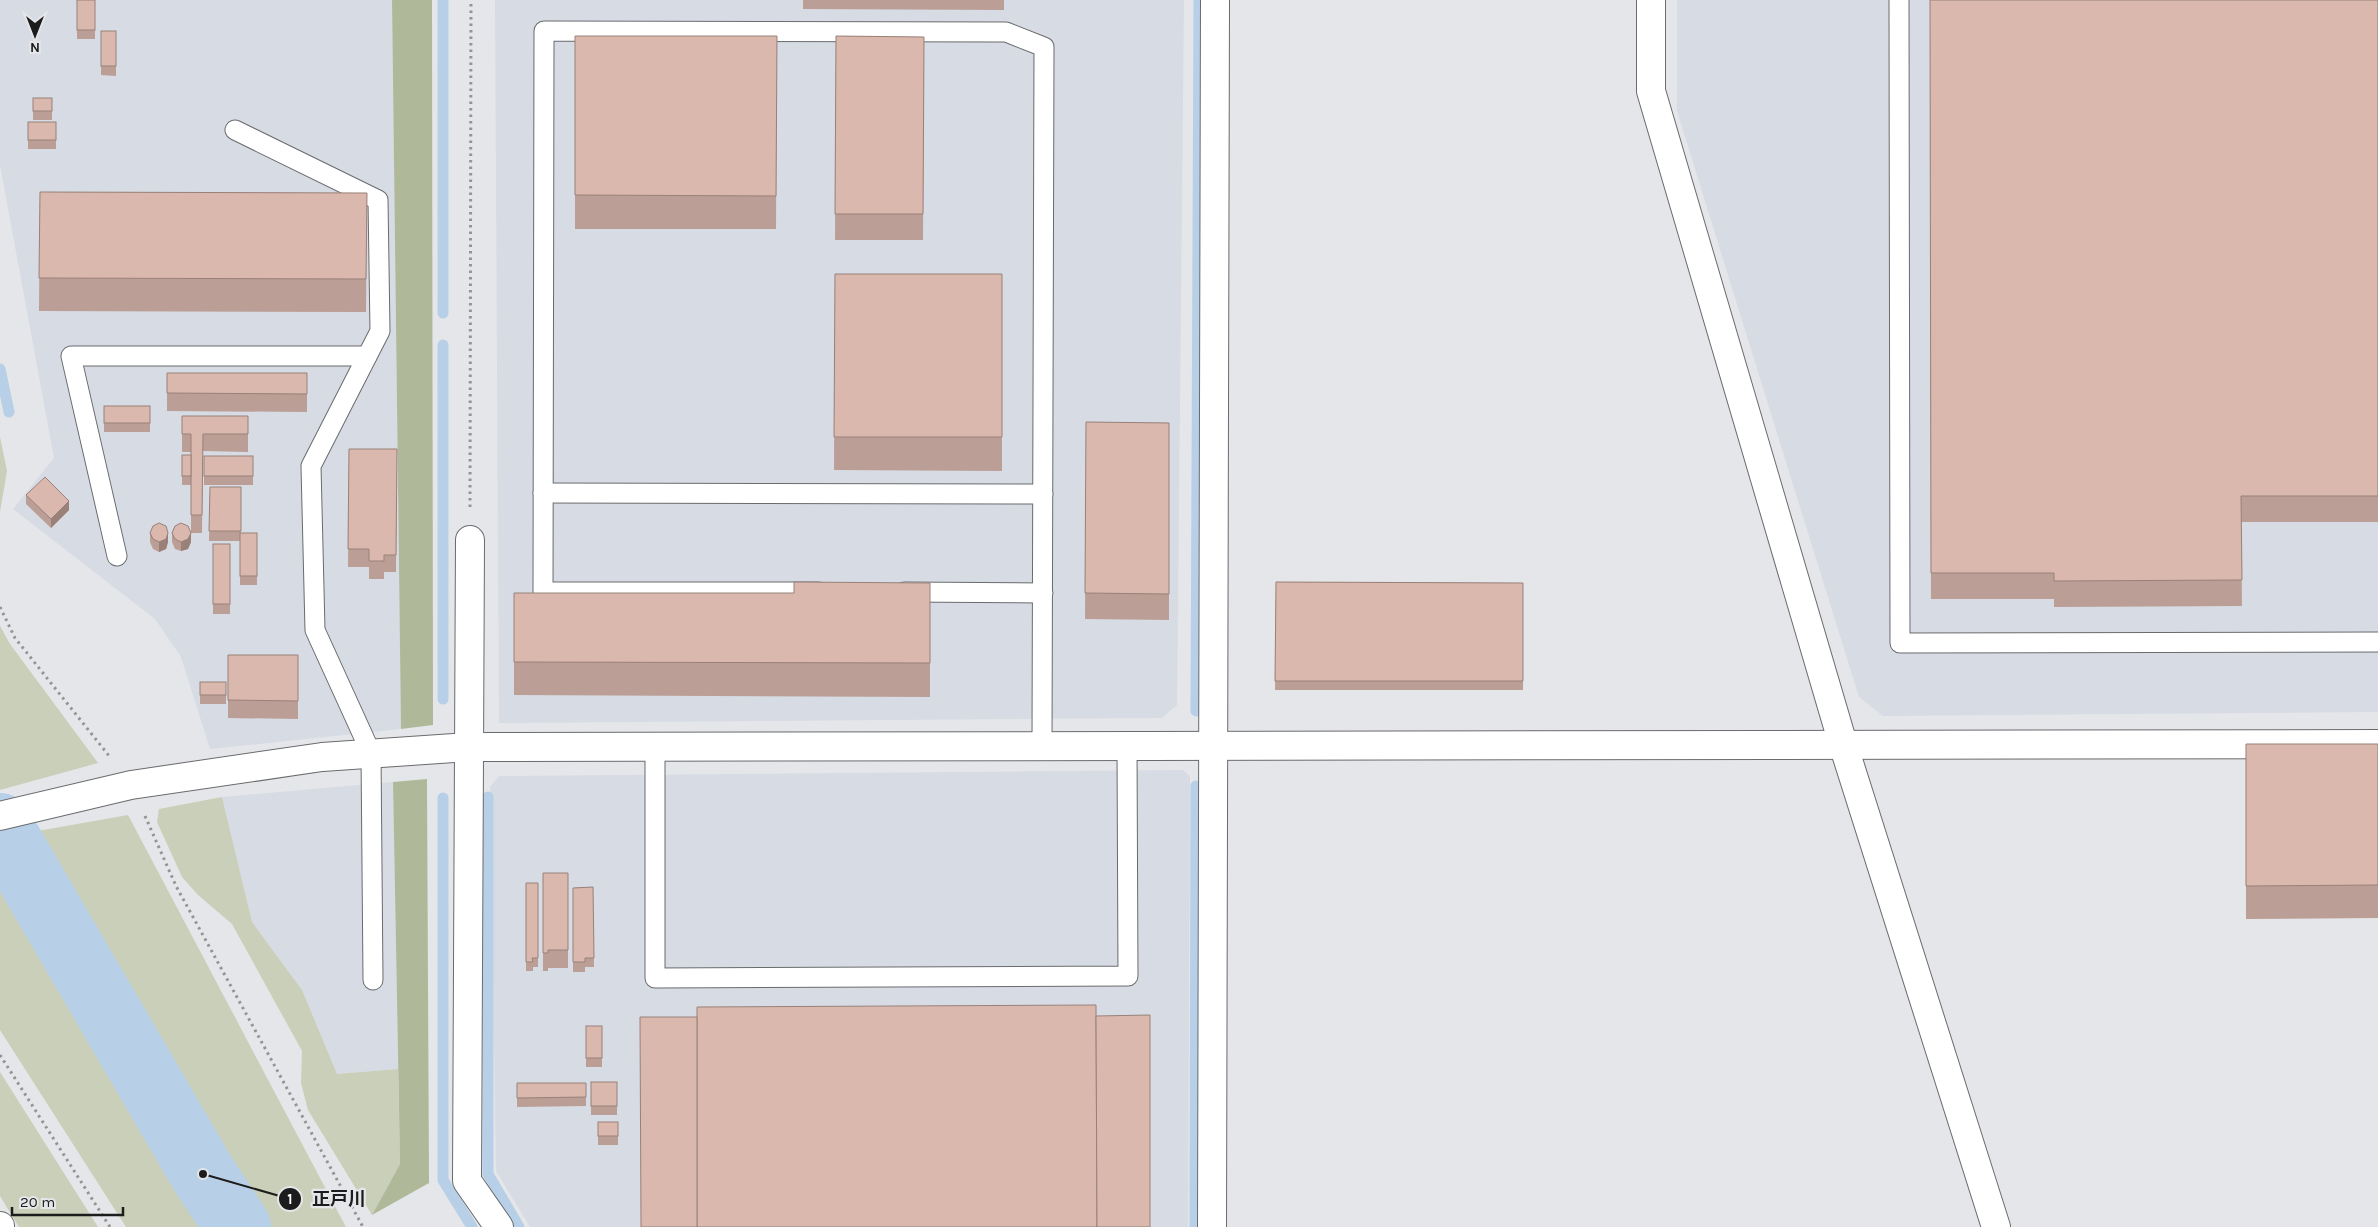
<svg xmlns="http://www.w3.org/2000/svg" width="2378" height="1227" font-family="Karla,'Noto Sans JP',sans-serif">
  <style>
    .built { fill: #d6dbe4 }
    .green { fill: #c9cfb8 }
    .forest { fill: #b0b89a }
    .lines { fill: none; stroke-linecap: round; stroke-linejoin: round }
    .stream { stroke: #b7cfe7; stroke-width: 11 }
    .river { stroke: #b7cfe7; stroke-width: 66 }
    .service-casing { stroke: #6a6b6d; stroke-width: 21 }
    .minor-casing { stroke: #6a6b6d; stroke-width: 30 }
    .tertiary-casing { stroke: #6a6b6d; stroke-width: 30 }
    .path { stroke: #949497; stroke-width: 3; stroke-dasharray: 2.5 4; stroke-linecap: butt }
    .service { stroke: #fff; stroke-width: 19 }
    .minor { stroke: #fff; stroke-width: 28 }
    .tertiary { stroke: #fff; stroke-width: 28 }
    .wall { fill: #bb9e95 }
    .shaded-wall { fill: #998179 }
    .building { fill: #dab8ad; stroke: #998179 }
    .leader { fill: none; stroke: #1c1c1d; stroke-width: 2 }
    .callout-dot { fill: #1c1c1d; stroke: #e5e6e9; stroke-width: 2 }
    .mark-label { font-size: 15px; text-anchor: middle; font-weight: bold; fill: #fff }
    .callout-label { font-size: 18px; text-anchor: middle; font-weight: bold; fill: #1c1c1d; stroke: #e5e6e9; stroke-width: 4.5; stroke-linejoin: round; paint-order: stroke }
  </style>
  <rect width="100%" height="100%" fill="#e5e6e9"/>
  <g class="built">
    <path d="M0 0H392L401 729 210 749 181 657 155 619 13 509 54 458 0 165Z"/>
    <path d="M495 0H1184L1177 705 1162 718 499 723Z"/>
    <path d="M1677 0H2378V712L1883 716 1859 697 1677 111Z"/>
    <path d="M1183 770 1190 776 1188 1227H530L496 1171 490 787 499 776Z"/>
    <path d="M393 782 398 1069 337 1074 302 990 252 922 222 797Z"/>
  </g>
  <g class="green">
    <path d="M0 437 7 471 0 512Z"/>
    <path d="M0 626 10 644 98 763 0 790Z"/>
    <path d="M222 797 252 922 302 990 337 1074 398 1069 400 1164 372 1215 308 1110 301 1083 302 1051 232 924 198 895 182 877 157 822 159 809Z"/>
    <path d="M128 815 346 1227H254L106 994 15 835Z"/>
    <path d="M0 864 193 1186 220 1227H126L0 1030Z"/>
    <path d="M0 1072 98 1227H19L0 1196Z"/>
  </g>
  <g class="forest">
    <path d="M392 0H432L433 725 401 729Z"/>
    <path d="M427 779 429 1183 372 1215 400 1164 393 782Z"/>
  </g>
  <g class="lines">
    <g class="stream">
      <path d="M443 0V313"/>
      <path d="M443 345V699"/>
      <path d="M0 369 9 412"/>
      <path d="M1196 711 1199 0"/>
      <path d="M488 797V1174L519 1227"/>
      <path d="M443 798V1180L472 1227"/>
      <path d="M1195 1227 1196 786"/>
    </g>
    <path class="river" d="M0 826 203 1174 238 1227"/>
    <defs>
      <g id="service">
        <path d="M1899 0 1900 643 2378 642"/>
        <path d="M235 130 378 200 380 331 311 466 315 630 371 753 373 980"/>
        <path d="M543 493 1043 494"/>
        <path d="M117 556 71 356H367"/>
        <path d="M819 592H543L544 31 1006 32 1044 47 1042 746"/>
        <path d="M904 592 1043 593"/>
        <path d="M655 747V978L1128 976 1127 746"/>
      </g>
      <g id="minor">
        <path d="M1651 0V91L1843 744 1996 1227"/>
        <path d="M470 540 467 1181 499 1227"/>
        <path d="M0 1226V1227"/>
        <path d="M1212 1227 1215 0"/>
      </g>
      <path id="tertiary" d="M0 816 131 785 322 757 469 747 2378 744"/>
    </defs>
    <use href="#service" class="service-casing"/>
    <use href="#minor" class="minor-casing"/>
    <use href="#tertiary" class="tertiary-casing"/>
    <g class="path">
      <path d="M470 507 471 0"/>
      <path d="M0 607 15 638 110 757"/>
      <path d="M145 816 176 886 363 1227"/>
      <path d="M0 1055 110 1227"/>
    </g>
    <use href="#service" class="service"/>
    <use href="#minor" class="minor"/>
    <use href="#tertiary" class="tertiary"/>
  </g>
  <g class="wall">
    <rect x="77" y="0" width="18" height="39"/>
    <path d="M803 0H1004V10L803 9Z"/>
    <path d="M1930 0H2378V522H2241L2242 606 2054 607V599H1931Z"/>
    <path d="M101 31H116V76L101 75Z"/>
    <path d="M575 36H777L776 229H575Z"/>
    <path d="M836 36 924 37 923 240H835Z"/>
    <rect x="33" y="98" width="19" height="22"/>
    <rect x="28" y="122" width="28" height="27"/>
    <path d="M40 192 367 193 366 312 39 311Z"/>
    <path d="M835 274H1002V471L834 470Z"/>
    <path d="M167 373H307V412L167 411Z"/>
    <rect x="104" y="406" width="46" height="26"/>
    <path d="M182 416H248V452L203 451 202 533H191V452H182Z"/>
    <path d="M1086 422 1169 423V620L1085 619Z"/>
    <path d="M349 449H397L396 572H384V579H369V567H348Z"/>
    <rect x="182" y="455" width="9" height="30"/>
    <rect x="204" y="456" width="49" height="29"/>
    <path d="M210 487H241V533H257V585H240V541H209Z"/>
    <path d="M26 495 69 510 51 528 26 504Z"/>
    <path d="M150 533 168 542 166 549 159 552 153 549 150 542Z"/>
    <path d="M172 533 191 542 188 549 181 551 175 549 172 542Z"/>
    <rect x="213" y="544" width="17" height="70"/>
    <path d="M1276 582 1523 583V690H1275Z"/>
    <path d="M930 583V697L514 695V593H794Z"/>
    <path d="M228 655H298V719L228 718Z"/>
    <rect x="200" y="682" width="26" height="22"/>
    <path d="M2246 744H2378V918L2246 919Z"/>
    <path d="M543 873H568V968H548V971H543Z"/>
    <path d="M526 883H538V967H533V971H526Z"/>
    <path d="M593 887 594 967H585V972H573V888Z"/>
    <rect x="586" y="1026" width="16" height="41"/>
    <rect x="591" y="1082" width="26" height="33"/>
    <path d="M517 1083H586V1106L517 1107Z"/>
    <rect x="598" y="1122" width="20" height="23"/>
  </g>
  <g class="shaded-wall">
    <path d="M69 501V510L51 528V519Z"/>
    <path d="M168 533V542L166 549 159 552V542Z"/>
    <path d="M191 533V542L188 549 181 551V542Z"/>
  </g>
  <g class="building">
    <rect x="77" y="0" width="18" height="30"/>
    <path d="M1930 0H2378V496H2241L2242 580 2054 581V573H1931Z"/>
    <rect x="101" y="31" width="15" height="35"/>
    <path d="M575 36H777L776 196 575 195Z"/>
    <path d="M836 36 924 37 923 214H835Z"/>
    <rect x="33" y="98" width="19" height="13"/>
    <rect x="28" y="122" width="28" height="18"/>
    <path d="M40 192 367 193 366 279 39 278Z"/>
    <path d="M835 274H1002V437H834Z"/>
    <path d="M167 373H307V394L167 393Z"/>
    <rect x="104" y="406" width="46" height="17"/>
    <path d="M182 416H248V434H203L202 515H191V434H182Z"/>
    <path d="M1086 422 1169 423V594L1085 593Z"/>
    <path d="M349 449H397L396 555H384V561H369V549H348Z"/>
    <rect x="182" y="455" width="9" height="21"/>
    <rect x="204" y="456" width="49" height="20"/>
    <path d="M45 477 69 501 51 519 26 495Z"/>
    <path d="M210 487H241V531H209Z"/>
    <path d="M159 523 166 526 168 533 166 539 159 542 153 539 150 533 153 526Z"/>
    <path d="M181 523 188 526 191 533 188 539 181 542 175 539 172 533 175 526Z"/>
    <rect x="240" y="533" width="17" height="43"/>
    <rect x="213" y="544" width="17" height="60"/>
    <path d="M794 582 930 583V663L514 662V593H794Z"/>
    <path d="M1276 582 1523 583V681H1275Z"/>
    <path d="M228 655H298V701L228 700Z"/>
    <rect x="200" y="682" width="26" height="13"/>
    <path d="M2246 744H2378V885L2246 886Z"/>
    <path d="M543 873H568V950H548V953H543Z"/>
    <path d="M526 883H538V958H532L533 962H526Z"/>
    <path d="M593 887 594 958H585V962H573V888Z"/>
    <path d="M1096 1005 1097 1227H697V1007Z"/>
    <path d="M1150 1015V1227H1097L1096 1016Z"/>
    <path d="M640 1017H697V1227H641Z"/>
    <rect x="586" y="1026" width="16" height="32"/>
    <rect x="591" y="1082" width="26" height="24"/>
    <path d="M517 1083H586V1097L517 1098Z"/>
    <rect x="598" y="1122" width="20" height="14"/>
  </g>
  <path class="leader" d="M203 1174L290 1199"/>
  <g class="callout-dot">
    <circle cx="203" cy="1174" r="5"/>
    <circle cx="290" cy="1199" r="12"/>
  </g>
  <g class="mark-label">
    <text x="290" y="1204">1</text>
  </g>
  <g class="callout-label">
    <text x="339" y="1205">正戸川</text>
  </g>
  <g transform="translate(35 35) rotate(180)" stroke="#e5e6e9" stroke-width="4" paint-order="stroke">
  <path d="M0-4L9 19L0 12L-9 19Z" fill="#1c1c1d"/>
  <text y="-8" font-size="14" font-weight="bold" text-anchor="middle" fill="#1c1c1d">N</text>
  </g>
  <path d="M12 1207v8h111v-8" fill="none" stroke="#1c1c1d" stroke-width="2.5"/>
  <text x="20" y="1207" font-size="15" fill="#1c1c1d" stroke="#e5e6e9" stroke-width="4" paint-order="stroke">20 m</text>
</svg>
